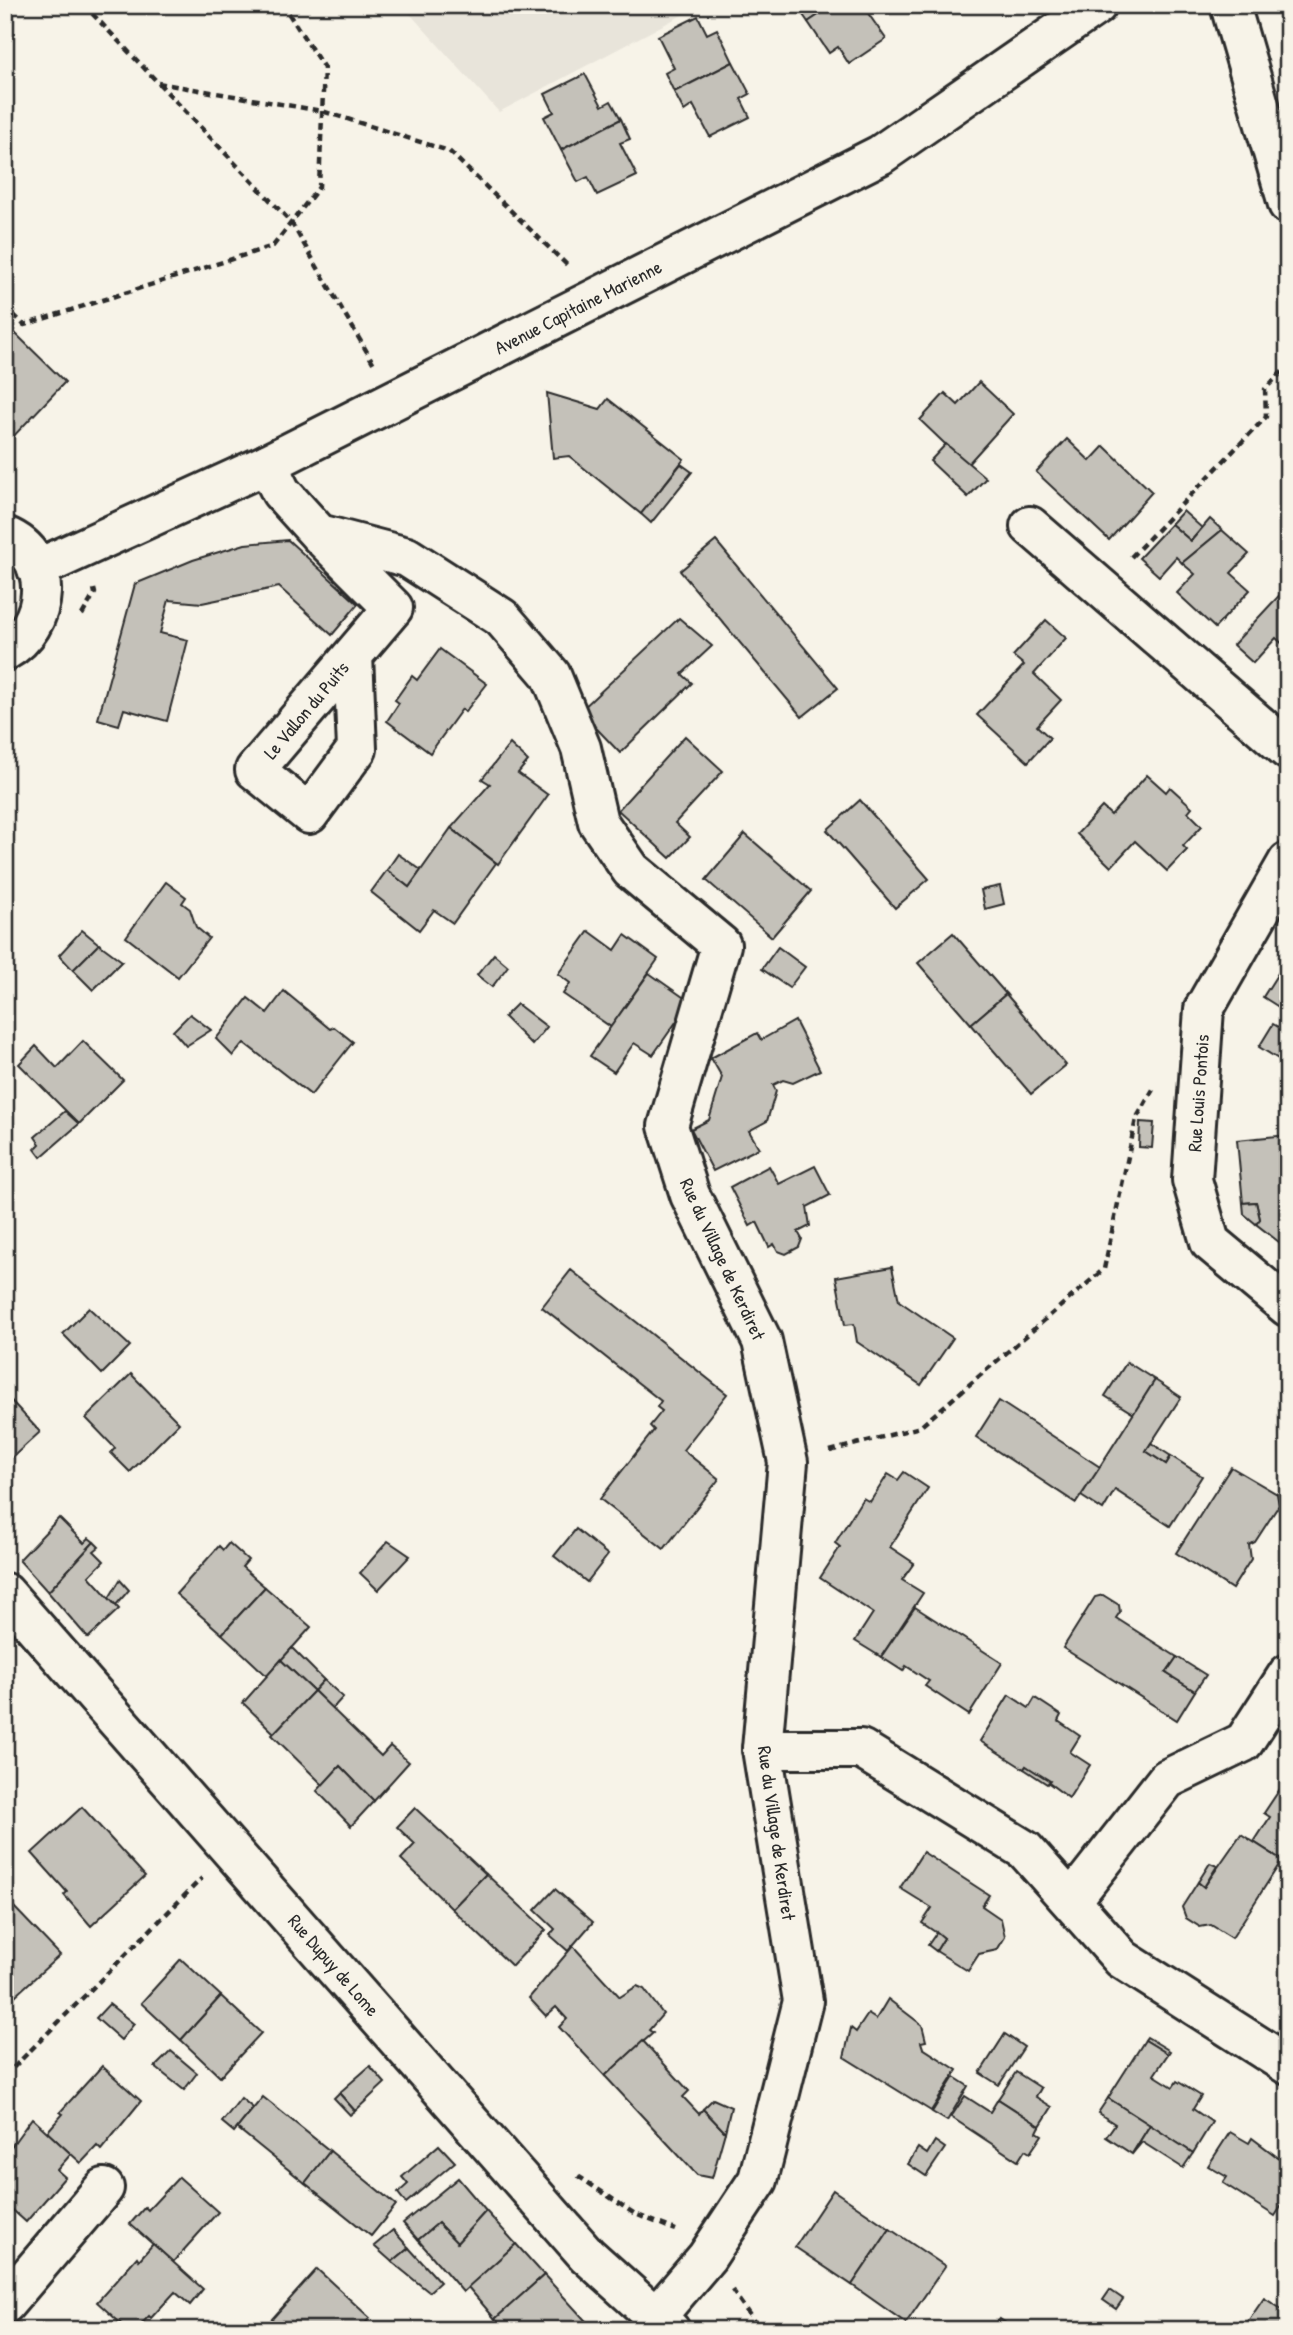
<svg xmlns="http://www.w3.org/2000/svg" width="1293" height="2335" font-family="'Patrick Hand',sans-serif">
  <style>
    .built { fill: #e8e4da }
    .building { fill: #c4c1b9; stroke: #2b2b2b; stroke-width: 2 }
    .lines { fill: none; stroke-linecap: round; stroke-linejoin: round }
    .minor-casing { stroke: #2b2b2b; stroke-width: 44 }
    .path { stroke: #2b2b2b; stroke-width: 4.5; stroke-dasharray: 7 5; stroke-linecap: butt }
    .minor { stroke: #f7f3e8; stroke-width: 38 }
    .labels { text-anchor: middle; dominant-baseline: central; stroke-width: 5; stroke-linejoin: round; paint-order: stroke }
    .street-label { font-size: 19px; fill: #2b2b2b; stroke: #f7f3e8 }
  </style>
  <rect width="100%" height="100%" fill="#f7f3e8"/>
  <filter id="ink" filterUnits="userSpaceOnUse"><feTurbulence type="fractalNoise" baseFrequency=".0143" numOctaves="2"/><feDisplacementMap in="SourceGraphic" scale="14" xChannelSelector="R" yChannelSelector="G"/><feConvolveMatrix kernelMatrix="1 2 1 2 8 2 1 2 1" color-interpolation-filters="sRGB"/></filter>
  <g filter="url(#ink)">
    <path class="built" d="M402 5H701L499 112Z"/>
    <g class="building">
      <path d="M796 5H834L808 22Z"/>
      <path d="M834 5H870L865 9 886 39 849 64 838 47 829 53 808 22Z"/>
      <path d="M698 16 707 34 717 29 733 62 674 92 665 73 674 68 658 36Z"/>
      <path d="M733 62 750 94 741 99 750 117 710 137 693 105 684 111 674 92Z"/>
      <path d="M585 74 602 106 611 101 621 119 561 150 544 117 554 112 545 94Z"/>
      <path d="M621 119 630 139 620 143 637 176 597 195 588 177 578 182 561 150Z"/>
      <path d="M15 333 65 382 10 440 5 436V343Z"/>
      <path d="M979 382 1013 414 967 465 920 420 945 393 958 405Z"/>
      <path d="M547 393 600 409 608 399 684 459 641 514 569 456 553 458Z"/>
      <path d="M1067 439 1090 461 1104 446 1152 492 1109 540 1036 472Z"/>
      <path d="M946 444 986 478 968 497 930 461Z"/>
      <path d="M681 464 692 472 651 523 641 514Z"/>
      <path d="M1183 511 1202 528 1191 541 1171 524Z"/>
      <path d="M1210 519 1222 530 1182 563 1176 557 1159 576 1139 558 1171 524 1191 541Z"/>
      <path d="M1222 530 1249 554 1231 573 1250 590 1215 628 1177 593 1195 574 1182 563Z"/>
      <path d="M288 540 358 604 332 635 279 587 202 603 169 600 160 633 188 640 167 721 124 709 119 725 98 719 135 584 193 560 245 544Z"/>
      <path d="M716 541 838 688 802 717 680 571Z"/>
      <path d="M1288 586V649L1276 638 1253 663 1233 645Z"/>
      <path d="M679 618 712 646 682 674 692 683 620 753 580 711Z"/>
      <path d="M1046 620 1066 638 1034 674 1061 700 1037 726 1050 738 1028 762 977 715 1024 665 1013 656Z"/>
      <path d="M440 649 487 684 465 712 462 709 430 753 387 721 399 703 395 700 412 676 417 680Z"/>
      <path d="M685 736 723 771 675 823 690 837 670 858 618 810Z"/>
      <path d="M510 744 528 761 518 773 548 795 498 864 451 828 490 784 482 779Z"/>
      <path d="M1147 775 1166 792 1170 787 1192 807 1188 812 1202 826 1183 846 1187 850 1167 871 1135 841 1111 867 1077 834 1102 807 1111 815Z"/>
      <path d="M860 800 929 879 895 908 827 830Z"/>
      <path d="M451 828 496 863 453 923 434 910 419 930 371 892 387 870 409 887Z"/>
      <path d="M745 834 811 891 772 937 706 880Z"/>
      <path d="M398 854 421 870 409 887 387 870Z"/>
      <path d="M166 882 186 897 182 903 190 909 196 927 209 938 178 977 126 937Z"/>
      <path d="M1000 886 1004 904 985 909 981 890Z"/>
      <path d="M82 930 99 944 73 970 59 955Z"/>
      <path d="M589 931 615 950 625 935 658 959 611 1027 563 994 570 983 558 974Z"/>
      <path d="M953 933 1006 994 971 1024 918 963Z"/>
      <path d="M99 944 122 961 93 990 73 970Z"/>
      <path d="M778 947 805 967 789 988 762 969Z"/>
      <path d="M494 954 508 966 492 987 477 975Z"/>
      <path d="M1287 959H1288V1065L1259 1047 1273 1024 1280 1028 1286 1017 1285 1011 1263 997Z"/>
      <path d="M649 973 690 1002 653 1055 634 1043 614 1072 590 1056Z"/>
      <path d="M284 991 330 1029 334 1027 353 1042 311 1095 244 1043 233 1056 216 1039 248 998 267 1013Z"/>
      <path d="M1006 994 1066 1065 1031 1094 971 1024Z"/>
      <path d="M517 1004 547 1027 532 1045 504 1017Z"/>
      <path d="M190 1014 211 1030 186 1046 173 1031Z"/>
      <path d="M795 1021 820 1070 793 1083 783 1080 773 1085 776 1091 767 1121 749 1131 759 1148 713 1171 691 1129 709 1120 722 1077 711 1058 757 1033 761 1040Z"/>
      <path d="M83 1041 123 1080 79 1124 19 1064 36 1046 57 1068Z"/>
      <path d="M65 1111 79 1124 41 1157 35 1149 40 1144 35 1137Z"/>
      <path d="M1140 1122 1154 1123 1152 1148 1139 1147Z"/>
      <path d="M1288 1135V1245L1284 1246 1256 1224 1260 1219 1256 1202 1243 1203 1237 1140Z"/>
      <path d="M769 1166 779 1184 815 1166 830 1195 807 1207 810 1226 798 1232 802 1239 799 1247 786 1254 778 1251 774 1244 769 1247 757 1222 750 1226 730 1187Z"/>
      <path d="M1256 1202 1260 1219 1256 1224 1244 1214 1243 1203Z"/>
      <path d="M892 1267 899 1301 953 1338 921 1385 857 1342 854 1324 845 1325 836 1277Z"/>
      <path d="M571 1270 727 1394 683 1450 719 1479 664 1549 600 1499 654 1430 650 1426 662 1411 657 1407 661 1401 542 1307Z"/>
      <path d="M89 1308 130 1346 102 1374 63 1334Z"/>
      <path d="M1127 1362 1155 1380 1134 1414 1105 1396Z"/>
      <path d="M131 1374 179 1423 130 1472 111 1453 115 1448 86 1418Z"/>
      <path d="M1155 1380 1181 1397 1146 1451 1166 1464 1171 1456 1202 1476 1170 1526 1115 1490 1103 1510 1081 1496Z"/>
      <path d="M5 1394 40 1432 5 1464Z"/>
      <path d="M999 1401 1100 1467 1076 1503 976 1437Z"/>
      <path d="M1151 1443 1171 1456 1166 1464 1146 1451Z"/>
      <path d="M1231 1467 1277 1494 1279 1505 1255 1542 1249 1545 1251 1559 1232 1589 1176 1553Z"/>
      <path d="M904 1472 928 1488 890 1547 914 1563 902 1580 923 1593 881 1657 855 1641 873 1613 820 1578 840 1547 835 1543 863 1498 870 1502 888 1474 898 1480Z"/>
      <path d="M59 1518 84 1543 89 1538 94 1542 48 1592 19 1560Z"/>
      <path d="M576 1529 608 1555 587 1582 554 1556Z"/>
      <path d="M388 1541 410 1556 378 1590 360 1573Z"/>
      <path d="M94 1542 99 1547 94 1551 104 1561 89 1576 119 1609 88 1638 48 1592Z"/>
      <path d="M229 1543 248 1560 242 1567 265 1587 222 1634 176 1594 219 1546 223 1550Z"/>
      <path d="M120 1580 129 1590 116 1605 109 1598Z"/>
      <path d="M265 1587 311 1627 267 1676 222 1634Z"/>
      <path d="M1103 1595 1119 1605 1120 1612 1116 1618 1177 1657 1166 1673 1195 1691 1177 1720 1063 1648 1095 1597Z"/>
      <path d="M915 1607 1002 1663 969 1715 925 1686 929 1681 906 1666 903 1671 881 1657Z"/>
      <path d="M292 1648 324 1680 314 1691 281 1660Z"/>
      <path d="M1177 1657 1206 1675 1195 1691 1166 1673Z"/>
      <path d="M281 1660 314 1691 274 1733 243 1703Z"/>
      <path d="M324 1680 343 1697 332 1709 314 1691Z"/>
      <path d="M314 1691 381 1756 390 1746 409 1762 374 1801 340 1766 323 1785 272 1735Z"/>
      <path d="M1009 1695 1029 1708 1035 1698 1061 1715 1058 1721 1080 1736 1070 1752 1090 1765 1069 1798 1026 1766 1024 1769 980 1741Z"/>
      <path d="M340 1766 374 1801 351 1826 317 1791Z"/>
      <path d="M1026 1766 1050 1781 1047 1784 1024 1769Z"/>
      <path d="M1288 1777V1864L1254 1842 1270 1817 1264 1813Z"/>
      <path d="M82 1807 145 1876 91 1926 64 1895 67 1892 32 1853Z"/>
      <path d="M415 1808 486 1874 452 1909 401 1859 415 1844 397 1827Z"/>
      <path d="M1241 1834 1282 1860 1232 1938 1211 1925 1200 1927 1186 1918 1182 1907 1198 1882 1204 1887Z"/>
      <path d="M923 1852 989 1895 982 1906 1001 1919 1005 1937 997 1950 979 1954 968 1971 936 1951 944 1938 922 1923 932 1908 900 1888Z"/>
      <path d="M1210 1863 1217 1866 1204 1887 1198 1882Z"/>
      <path d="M486 1874 546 1930 512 1966 452 1909Z"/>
      <path d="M555 1889 593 1922 568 1951 550 1935 555 1929 535 1910Z"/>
      <path d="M13 1906 60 1955 5 2005V1913Z"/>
      <path d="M937 1932 944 1938 936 1951 928 1945Z"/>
      <path d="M573 1946 620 1997 637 1986 644 1989 663 2014 649 2030 653 2033 605 2076 559 2027 567 2019 556 2007 546 2016 529 1998Z"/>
      <path d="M181 1959 221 1996 181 2040 141 2003Z"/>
      <path d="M221 1996 261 2033 220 2077 181 2040Z"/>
      <path d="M888 1999 922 2025 926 2041 921 2042 923 2048 957 2070 931 2111 844 2057 851 2028 856 2032 868 2014 876 2019Z"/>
      <path d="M109 2004 134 2024 121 2040 96 2018Z"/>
      <path d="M1005 2034 1024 2047 999 2085 980 2073Z"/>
      <path d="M1147 2037 1170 2051 1168 2054 1145 2040Z"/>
      <path d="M1145 2040 1168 2054 1154 2075 1173 2087 1177 2081 1201 2096 1193 2109 1212 2122 1193 2153 1108 2098Z"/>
      <path d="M643 2041 689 2091 683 2097 699 2114 703 2109 725 2132 712 2178 697 2175 605 2076Z"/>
      <path d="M171 2051 197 2073 184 2090 155 2067Z"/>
      <path d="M102 2066 141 2101 101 2150 97 2146 81 2163 47 2132 63 2114 60 2112Z"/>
      <path d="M370 2066 385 2083 355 2111 339 2093Z"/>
      <path d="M1016 2072 1041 2088 1036 2097 1052 2107 1040 2126 998 2099Z"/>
      <path d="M954 2077 968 2086 947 2121 932 2112Z"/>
      <path d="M339 2093 355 2111 350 2115 334 2098Z"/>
      <path d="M965 2096 990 2112 998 2099 1040 2126 1037 2132 1042 2135 1030 2153 1025 2150 1018 2161 951 2117Z"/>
      <path d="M263 2097 330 2151 305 2183 237 2128Z"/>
      <path d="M241 2098 253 2108 234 2132 222 2122Z"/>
      <path d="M1108 2098 1150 2125 1132 2154 1106 2137 1115 2124 1098 2113Z"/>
      <path d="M713 2099 731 2107 725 2132 703 2109Z"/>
      <path d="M32 2118 71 2154 57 2170 65 2177 26 2222 5 2203V2155Z"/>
      <path d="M1150 2125 1193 2153 1183 2168 1142 2142 1132 2154Z"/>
      <path d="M1230 2132 1249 2143 1252 2138 1284 2162 1288 2160V2196L1275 2216 1223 2183 1227 2177 1208 2166Z"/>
      <path d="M935 2141 945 2148 926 2176 908 2164 918 2148 927 2154Z"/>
      <path d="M439 2145 455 2162 406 2203 398 2193 408 2184 402 2177Z"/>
      <path d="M330 2151 396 2205 371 2236 305 2183Z"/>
      <path d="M179 2177 218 2212 173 2262 130 2224 145 2207 148 2210Z"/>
      <path d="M458 2178 486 2211 457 2243 438 2223 418 2240 403 2223Z"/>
      <path d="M833 2190 890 2229 852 2285 795 2247Z"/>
      <path d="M486 2211 516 2244 463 2292 418 2240 438 2223 457 2243Z"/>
      <path d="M890 2229 945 2266 906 2323 852 2285Z"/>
      <path d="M393 2230 409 2248 392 2262 374 2246Z"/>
      <path d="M153 2244 203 2289 190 2305 175 2292 151 2318 149 2316 136 2330H128L97 2302 137 2257 139 2260Z"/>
      <path d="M516 2244 544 2275 495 2319 468 2287Z"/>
      <path d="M409 2248 440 2282 429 2292 392 2262Z"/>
      <path d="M317 2269 370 2318 359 2330H262Z"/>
      <path d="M544 2275 594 2330H506L495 2319Z"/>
      <path d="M1110 2290 1123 2299 1116 2309 1103 2300Z"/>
      <path d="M1264 2298 1288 2313V2330H1242Z"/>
      <path d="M1000 2319 1016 2330H992Z"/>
    </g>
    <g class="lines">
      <defs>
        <g id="minor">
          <path d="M1230 5 1288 204"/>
          <path d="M267 464 281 492 319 534 407 557 502 618 551 675 581 748 598 822 631 870 721 945 668 1126 690 1195 762 1341 788 1462 762 1749 803 2001 758 2180 707 2257 655 2318"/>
          <path d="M1030 526 1288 750"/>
          <path d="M320 535 393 608 255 770 309 814 357 749 353 655"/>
          <path d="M5 536C57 557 49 627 5 651"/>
          <path d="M37 569 267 464 880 155 1097 5"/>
          <path d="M1288 862 1204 1009 1192 1180 1210 1242 1288 1307"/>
          <path d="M5 1593 587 2255 670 2330"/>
          <path d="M762 1749H861L1025 1850 1122 1959 1288 2065"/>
          <path d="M1072 1900 1167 1779 1244 1742 1288 1674"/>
          <path d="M5 2304 104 2188"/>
        </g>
      </defs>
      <use href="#minor" class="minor-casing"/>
      <g class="path">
        <path d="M84 5 291 222 374 364"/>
        <path d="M158 83 322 111 449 151 568 266"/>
        <path d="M5 306 24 325 273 246 319 187 324 68 283 5"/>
        <path d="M1131 557 1266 417 1265 389 1288 366"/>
        <path d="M82 615 95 593 94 589"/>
        <path d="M830 1451 920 1427 1104 1269 1136 1119 1155 1086"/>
        <path d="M5 2076 202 1878"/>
        <path d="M578 2176 635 2214 676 2230"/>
        <path d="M732 2290 760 2330"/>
      </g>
      <use href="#minor" class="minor"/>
    </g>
  </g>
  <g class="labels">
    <g class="street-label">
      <text transform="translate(578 307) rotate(-27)">Avenue Capitaine Marienne</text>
      <text transform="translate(306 710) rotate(-50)">Le Vallon du Puits</text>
      <text transform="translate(1198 1093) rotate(-86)">Rue Louis Pontois</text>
      <text transform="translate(723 1259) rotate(65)">Rue du Village de Kerdiret</text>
      <text transform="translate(777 1833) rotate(82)">Rue du Village de Kerdiret</text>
      <text transform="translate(334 1965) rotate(49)">Rue Dupuy de Lome</text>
    </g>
  </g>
  <rect width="1293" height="2335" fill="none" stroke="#f7f3e8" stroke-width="28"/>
  <rect x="14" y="14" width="1265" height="2307" fill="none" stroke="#2b2b2b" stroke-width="2.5" filter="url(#ink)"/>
</svg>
